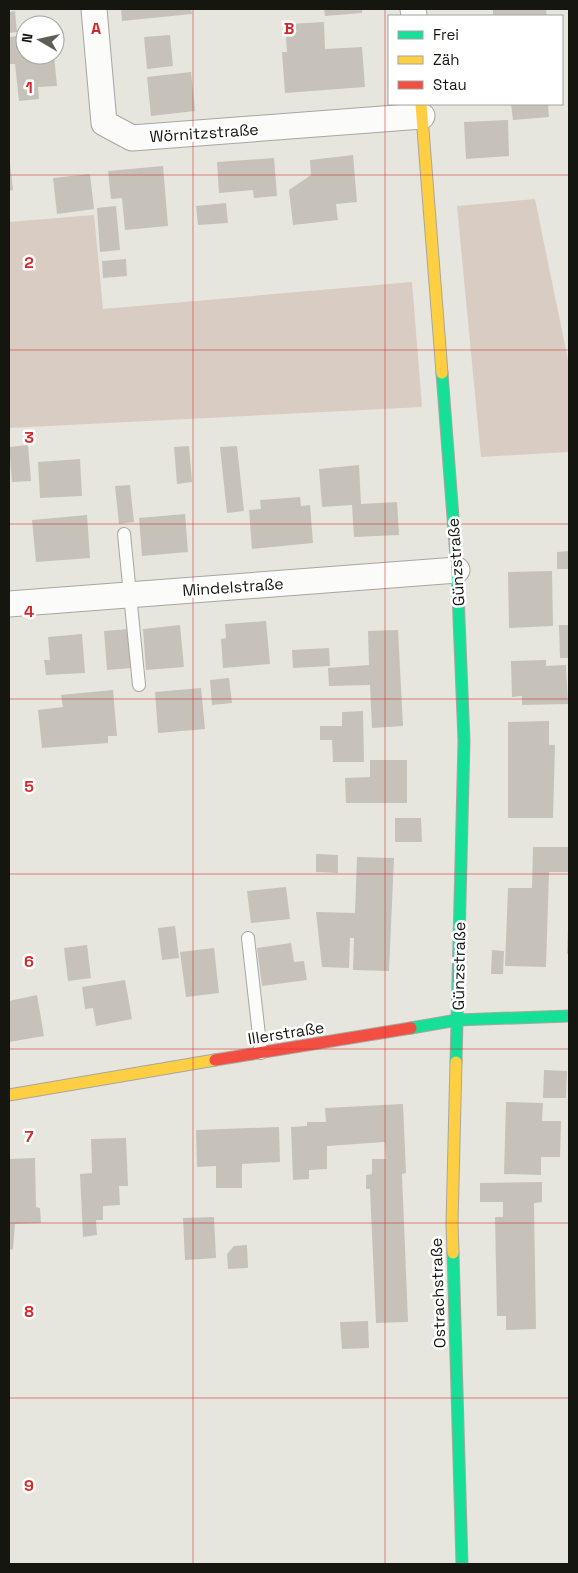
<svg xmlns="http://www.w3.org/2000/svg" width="578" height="1573" font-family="'Space Grotesk',sans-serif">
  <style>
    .green { fill: #d9ccc2 }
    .building { fill: #c6c2b9 }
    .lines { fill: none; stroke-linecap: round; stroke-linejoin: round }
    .lane-casing { stroke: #a7a6a0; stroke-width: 14 }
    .street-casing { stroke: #a7a6a0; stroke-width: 27 }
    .fast-casing { stroke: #a7a6a0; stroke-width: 13 }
    .slow-casing { stroke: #a7a6a0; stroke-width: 13 }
    .jam-casing { stroke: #a7a6a0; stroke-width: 13 }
    .lane { stroke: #fbfbfa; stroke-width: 12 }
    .street { stroke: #fbfbfa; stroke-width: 25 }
    .fast { stroke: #16e098; stroke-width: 11 }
    .slow { stroke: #ffcf43; stroke-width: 11 }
    .jam { stroke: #f24e42; stroke-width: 11 }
    .grid { fill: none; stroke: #d62828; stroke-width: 1; stroke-opacity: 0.55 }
    .labels { text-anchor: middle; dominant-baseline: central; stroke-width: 5; stroke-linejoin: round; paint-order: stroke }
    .street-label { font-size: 16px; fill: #161611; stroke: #fff }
    .grid-label { font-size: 16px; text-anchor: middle; font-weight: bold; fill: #d62828; stroke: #fff; stroke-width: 5; stroke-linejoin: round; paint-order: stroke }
  </style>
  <rect width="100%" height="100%" fill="#e6e6de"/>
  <g class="green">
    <path d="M535 199 569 365V452L481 457 457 206Z"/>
    <path d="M94 215 103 309 412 282 422 407 9 428V222Z"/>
  </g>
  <g class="building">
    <path d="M121 9H191L192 14 122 21Z"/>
    <path d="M324 9H362V13L325 16Z"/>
    <path d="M493 9H546L547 16H493Z"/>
    <path d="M15 11 17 32 9 33V12Z"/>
    <path d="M324 22 325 49 362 47 365 87 285 93 282 52H287L286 36H290L289 24Z"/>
    <path d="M170 35 173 66 147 69 144 37Z"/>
    <path d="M18 36 20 55H54L57 86 38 87 39 99 19 101 15 64H9V37Z"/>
    <path d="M191 72 195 111 151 116 147 77Z"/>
    <path d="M511 104H548L549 117 513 120Z"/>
    <path d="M508 120 509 156 466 159 464 122Z"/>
    <path d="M353 155 357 202 336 204 338 220 293 225 289 190 311 175 310 160Z"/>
    <path d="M274 158 277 196 254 198 253 190 219 193 217 162Z"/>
    <path d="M9 163H10L13 190 9 191Z"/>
    <path d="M163 166 168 226 125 230 122 198 111 199 108 171Z"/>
    <path d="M90 174 94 209 57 214 53 178Z"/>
    <path d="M226 203 228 223 198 225 196 206Z"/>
    <path d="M116 206 120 250 100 252 97 208Z"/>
    <path d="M126 259 127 276 103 278 102 261Z"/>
    <path d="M28 445 31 481 12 482 9 447Z"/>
    <path d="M189 446 192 482 177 484 174 447Z"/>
    <path d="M237 446 244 511 227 513 220 447Z"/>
    <path d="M80 459 82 496 40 498 38 462Z"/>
    <path d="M359 465 361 504 397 502 399 535 354 537 352 505 322 507 319 469Z"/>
    <path d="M130 485 134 522 119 524 115 486Z"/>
    <path d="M300 497 301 506 310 505 313 543 252 549 249 510 261 509 260 500Z"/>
    <path d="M185 514 188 552 142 556 139 518Z"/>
    <path d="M87 515 90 558 36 562 32 520Z"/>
    <path d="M569 551V569H557V552Z"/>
    <path d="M552 571 553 626 509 628 508 572Z"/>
    <path d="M266 621 270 664 223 668 221 639 226 638 225 624Z"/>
    <path d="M180 625 184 667 146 670 143 629Z"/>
    <path d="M559 625H569V658H560Z"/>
    <path d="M128 629 132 668 107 670 104 631Z"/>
    <path d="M398 630 403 726 372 728 370 685 329 686 328 668 369 665 368 631Z"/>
    <path d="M82 634 85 673 46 675 44 660H50L48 637Z"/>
    <path d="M329 648 330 666 293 668 292 650Z"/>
    <path d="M546 660V666L566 665 568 704 522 705V696L512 697 511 661Z"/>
    <path d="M229 678 232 703 212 705 210 680Z"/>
    <path d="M201 688 205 729 158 733 155 692Z"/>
    <path d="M113 690 117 736H108V743L42 748 38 710 63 707 61 695Z"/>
    <path d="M363 711 364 762H333L332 740H320V726H342V712Z"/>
    <path d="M549 721V745H555L553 818H508V722Z"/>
    <path d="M370 760H407V803H346L345 778 370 777Z"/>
    <path d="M395 818H421L422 842H395Z"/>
    <path d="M533 847H568L569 872H549L546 967 505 966 508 888H532Z"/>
    <path d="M316 854 338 855V873L316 872Z"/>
    <path d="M357 857 394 858 389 971 353 970 354 938H350L349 968 322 967 316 912 355 913Z"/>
    <path d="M286 887 290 919 251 923 247 891Z"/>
    <path d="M175 926 179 958 162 960 158 928Z"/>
    <path d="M568 928H569V954H567Z"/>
    <path d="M291 943 294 962 304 961 307 980 262 986 257 948Z"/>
    <path d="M87 945 91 978 68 981 64 948Z"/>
    <path d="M214 948 219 993 186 997 180 952Z"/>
    <path d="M492 950 504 951 503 974H491Z"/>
    <path d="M125 980 132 1019 96 1026 93 1008 85 1009 82 987Z"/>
    <path d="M37 995 44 1036 9 1042V1001Z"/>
    <path d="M544 1070 567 1071 566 1098H543Z"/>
    <path d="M506 1102 543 1103 542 1121H561L560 1157H541V1175L504 1174Z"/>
    <path d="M403 1104 406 1173 402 1174 408 1322 376 1323 370 1189H366V1175L372 1174V1159H386L385 1142 327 1146V1169L309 1170V1179L293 1180 291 1127 307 1126V1122H326L325 1108Z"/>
    <path d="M279 1127 280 1162 242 1164V1188H216V1166L197 1167 196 1130Z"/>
    <path d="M126 1138 128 1186H119L120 1205 103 1206V1220H96L97 1235 83 1237 80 1174 92 1173 91 1139Z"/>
    <path d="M35 1158 36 1207 40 1208 41 1223 15 1224 13 1249 9 1250V1159Z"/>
    <path d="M542 1182V1202L534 1203 536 1329 506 1330V1316H497L495 1217H503V1202H480V1183Z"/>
    <path d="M214 1217 216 1258 185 1260 183 1218Z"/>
    <path d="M247 1245 248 1268 228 1269 227 1254 234 1246Z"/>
    <path d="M368 1321 369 1348 342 1349 340 1322Z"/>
  </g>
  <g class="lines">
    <defs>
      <g id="lane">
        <path d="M124 534 139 685"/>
        <path d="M248 938 261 1053"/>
      </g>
      <g id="street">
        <path d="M94 9 104 123 132 138 422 116"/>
        <path d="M413 9 414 16"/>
        <path d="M9 604 457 570"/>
      </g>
      <g id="fast">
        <path d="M442 373 457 570 464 741 456 1062"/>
        <path d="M411 1028 457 1020 569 1016"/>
        <path d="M453 1253 462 1564"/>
      </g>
      <g id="slow">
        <path d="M421 104 442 373"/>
        <path d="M9 1095 215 1060"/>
        <path d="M453 1253 452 1224 456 1062"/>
      </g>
      <path id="jam" d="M215 1060 411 1028"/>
    </defs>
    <use href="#lane" class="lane-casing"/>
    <use href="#street" class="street-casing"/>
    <use href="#fast" class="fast-casing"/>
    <use href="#slow" class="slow-casing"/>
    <use href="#jam" class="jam-casing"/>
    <use href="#lane" class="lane"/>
    <use href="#street" class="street"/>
    <use href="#fast" class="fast"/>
    <use href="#slow" class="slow"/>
    <use href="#jam" class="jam"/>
  </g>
  <path class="grid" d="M193 9V1564M385 9V1564M9 175H569M9 350H569M9 524H569M9 699H569M9 874H569M9 1049H569M9 1223H569M9 1398H569"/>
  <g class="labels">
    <g class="street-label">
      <text transform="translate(204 133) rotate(-4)">Wörnitzstraße</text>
      <text transform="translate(456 562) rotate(-94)">Günzstraße</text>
      <text transform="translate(233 587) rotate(-4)">Mindelstraße</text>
      <text transform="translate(459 966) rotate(-89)">Günzstraße</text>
      <text transform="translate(286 1033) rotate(-9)">Illerstraße</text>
      <text transform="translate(438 1293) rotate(-92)">Ostrachstraße</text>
    </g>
  </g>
  <g class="grid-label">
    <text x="96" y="34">A</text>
    <text x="289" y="34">B</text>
    <text x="29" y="93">1</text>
    <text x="29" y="268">2</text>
    <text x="29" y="443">3</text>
    <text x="29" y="617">4</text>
    <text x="29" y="792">5</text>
    <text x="29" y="967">6</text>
    <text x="29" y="1142">7</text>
    <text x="29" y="1317">8</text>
    <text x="29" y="1491">9</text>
  </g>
  <rect width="578" height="1573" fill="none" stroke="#161611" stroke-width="20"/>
  <rect x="388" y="15" width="175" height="90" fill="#ffffff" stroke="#a2a2a0"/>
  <rect x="398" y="31" width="25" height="8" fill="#16e098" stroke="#a2a2a0"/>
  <text x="433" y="40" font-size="15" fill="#161611">Frei</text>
  <rect x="398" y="56" width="25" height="8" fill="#ffcf43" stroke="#a2a2a0"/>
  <text x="433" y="65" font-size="15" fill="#161611">Zäh</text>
  <rect x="398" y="81" width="25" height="8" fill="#f24e42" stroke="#a2a2a0"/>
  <text x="433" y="90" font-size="15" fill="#161611">Stau</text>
  <g transform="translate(40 40) rotate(279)"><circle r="24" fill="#ffffff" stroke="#a2a2a0"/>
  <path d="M0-4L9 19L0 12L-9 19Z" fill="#5f5f59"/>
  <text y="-8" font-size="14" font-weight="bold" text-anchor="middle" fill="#161611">N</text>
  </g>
</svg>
